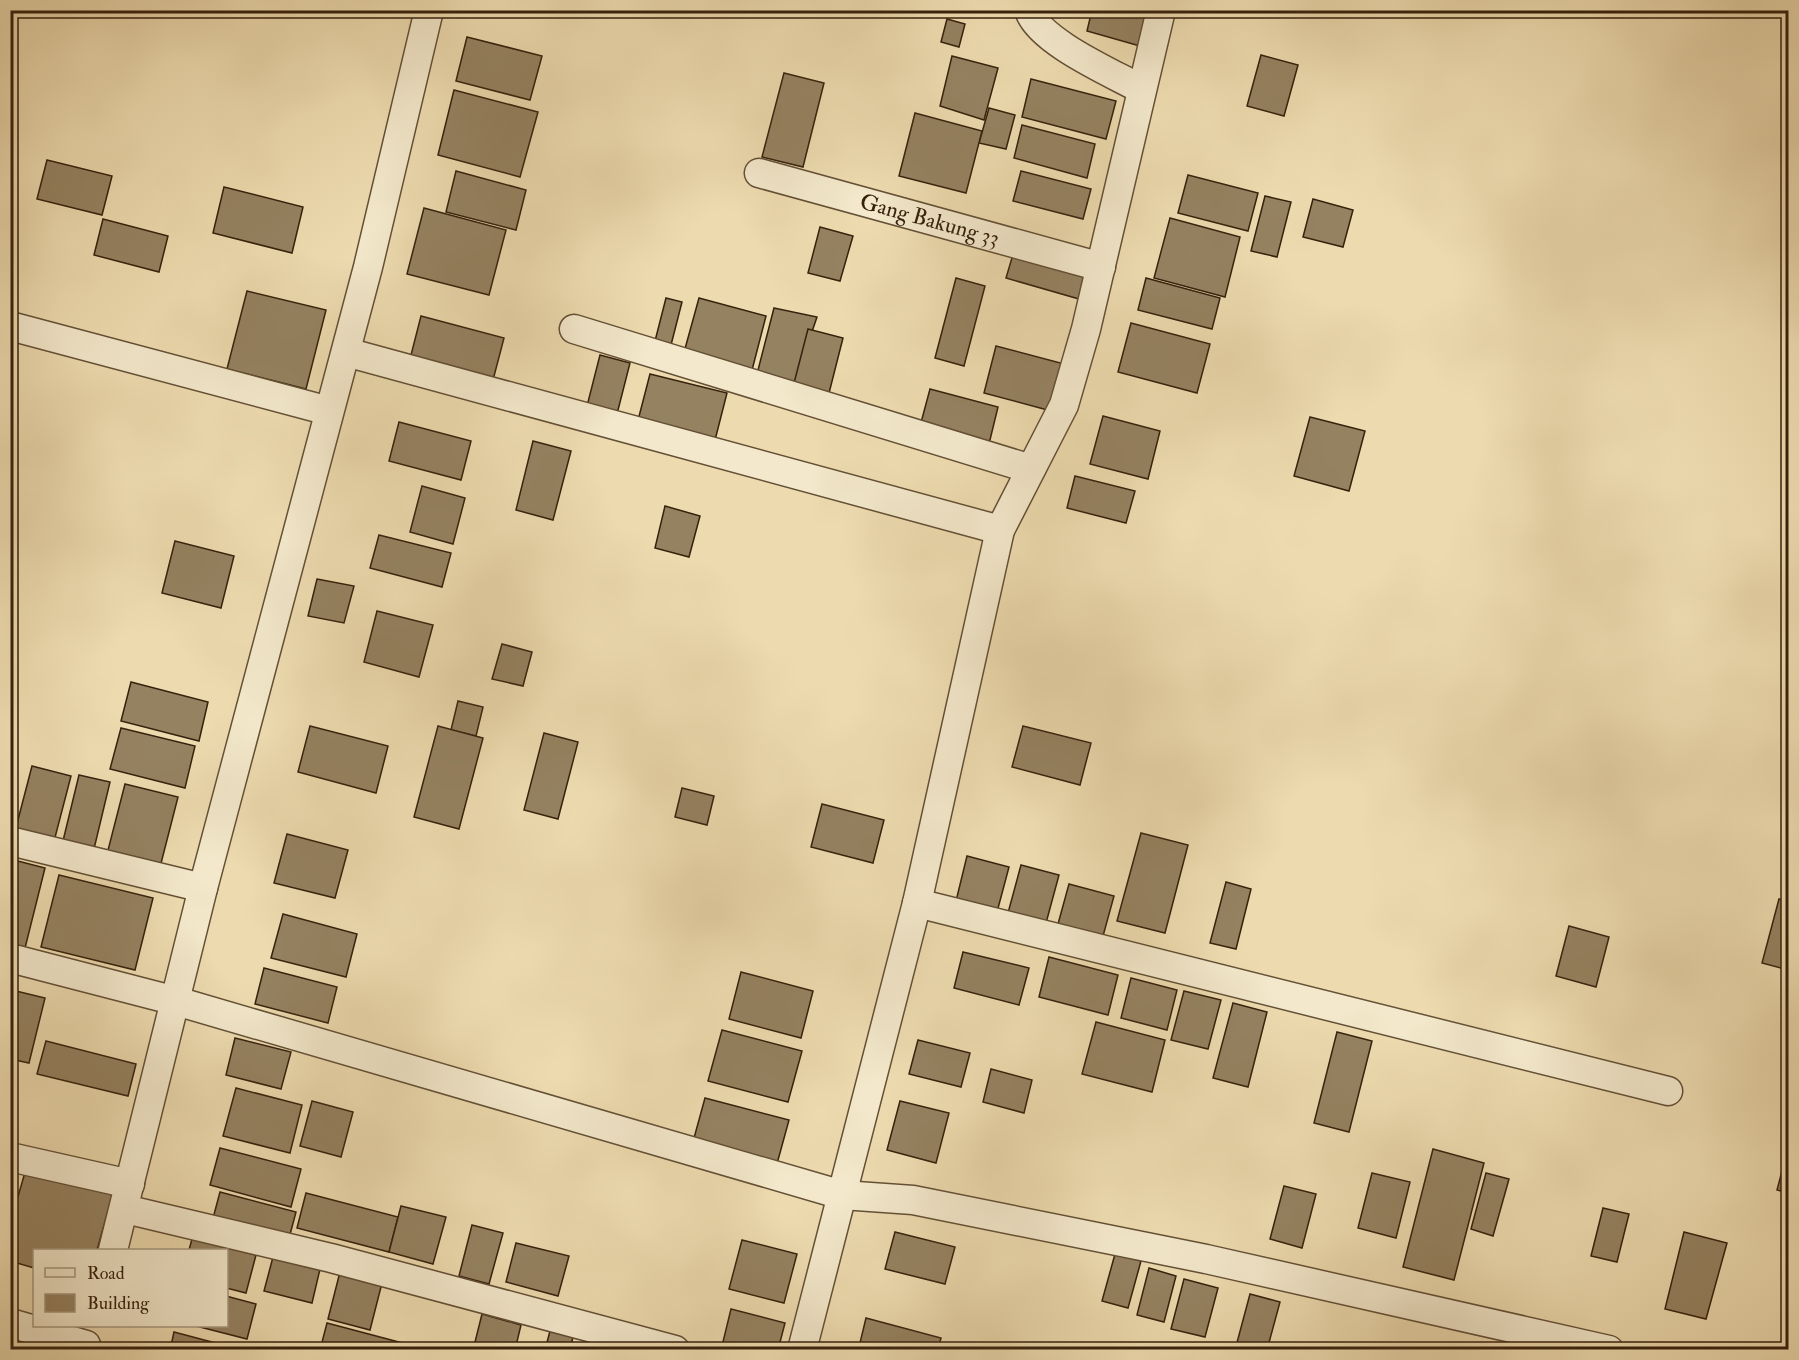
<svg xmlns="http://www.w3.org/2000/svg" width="1799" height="1360" font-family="'IM FELL Double Pica',serif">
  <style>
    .building { fill: #958261; stroke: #36210d; stroke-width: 1.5 }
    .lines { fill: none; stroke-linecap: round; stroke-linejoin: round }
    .minor-casing { stroke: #645036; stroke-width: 31 }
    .minor { stroke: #f3e8cb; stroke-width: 28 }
    .labels { text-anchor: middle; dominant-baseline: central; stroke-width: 4.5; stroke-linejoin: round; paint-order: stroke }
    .street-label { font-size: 22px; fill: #36210d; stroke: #f3e8cb }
  </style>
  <rect width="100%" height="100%" fill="#eddbaf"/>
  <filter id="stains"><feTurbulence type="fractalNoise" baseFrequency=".00333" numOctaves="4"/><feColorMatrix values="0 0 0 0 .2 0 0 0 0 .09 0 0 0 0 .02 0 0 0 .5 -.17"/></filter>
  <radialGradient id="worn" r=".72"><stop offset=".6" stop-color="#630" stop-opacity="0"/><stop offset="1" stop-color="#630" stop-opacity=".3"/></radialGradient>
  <g class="building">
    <path d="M1092 10H1149L1140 46 1087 31Z"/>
    <path d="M947 19 965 24 959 47 941 42Z"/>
    <path d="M467 37 542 56 530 100 456 81Z"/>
    <path d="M1261 55 1298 65 1284 116 1247 106Z"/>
    <path d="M952 56 998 68 984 120 940 106Z"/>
    <path d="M784 73 824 83 803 167 762 157Z"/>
    <path d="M1031 79 1116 101 1106 139 1022 117Z"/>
    <path d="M454 90 538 112 520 177 438 155Z"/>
    <path d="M989 108 1015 115 1006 149 979 143Z"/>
    <path d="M915 113 982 131 966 193 899 176Z"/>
    <path d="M1022 125 1095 144 1087 178 1014 158Z"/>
    <path d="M47 160 112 176 102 215 37 199Z"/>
    <path d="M456 171 526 190 516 230 446 212Z"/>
    <path d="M1021 171 1091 189 1083 219 1013 201Z"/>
    <path d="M1188 175 1258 193 1248 231 1178 213Z"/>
    <path d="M224 187 303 207 292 253 213 233Z"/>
    <path d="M1265 196 1291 202 1277 257 1251 251Z"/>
    <path d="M1313 199 1353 210 1343 247 1303 237Z"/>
    <path d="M424 208 506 230 489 295 407 274Z"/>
    <path d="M1170 218 1240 237 1225 297 1154 278Z"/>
    <path d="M103 219 168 236 159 272 94 255Z"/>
    <path d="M820 227 853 236 840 281 808 273Z"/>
    <path d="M1014 251 1094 274 1086 301 1006 278Z"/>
    <path d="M956 278 985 286 964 366 935 358Z"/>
    <path d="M1146 278 1220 298 1212 329 1138 310Z"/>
    <path d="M247 291 326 310 306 389 227 369Z"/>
    <path d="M666 298 682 302 671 345 655 341Z"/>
    <path d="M699 298 766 316 751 374 683 356Z"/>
    <path d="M774 308 817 317 793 387 757 374Z"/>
    <path d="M421 316 504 338 493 380 410 359Z"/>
    <path d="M1131 323 1210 344 1197 393 1118 372Z"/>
    <path d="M808 329 843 338 828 397 793 387Z"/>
    <path d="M996 346 1068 365 1055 412 984 393Z"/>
    <path d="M600 355 630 363 617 414 587 406Z"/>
    <path d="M650 374 727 393 713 448 636 428Z"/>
    <path d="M930 389 998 407 988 448 919 430Z"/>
    <path d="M1103 416 1160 431 1148 479 1090 464Z"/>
    <path d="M1310 417 1365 431 1349 491 1294 476Z"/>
    <path d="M399 422 471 441 461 480 389 461Z"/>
    <path d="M533 441 571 451 553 520 516 510Z"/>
    <path d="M1075 476 1135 491 1126 523 1067 508Z"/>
    <path d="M422 486 465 498 453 544 410 532Z"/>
    <path d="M665 506 700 516 689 557 655 548Z"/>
    <path d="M379 535 451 553 442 587 370 568Z"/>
    <path d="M175 541 234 556 221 608 162 593Z"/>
    <path d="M317 579 354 586 344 623 308 616Z"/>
    <path d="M377 611 433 625 419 677 364 662Z"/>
    <path d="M502 644 532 652 523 686 492 679Z"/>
    <path d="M131 682 208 702 199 741 121 721Z"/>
    <path d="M458 701 483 707 476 736 451 730Z"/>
    <path d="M310 726 388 746 376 793 298 772Z"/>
    <path d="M438 726 483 738 459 829 414 817Z"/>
    <path d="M1023 726 1091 743 1080 785 1012 767Z"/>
    <path d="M121 728 195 746 185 788 110 769Z"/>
    <path d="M544 733 578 742 558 819 524 810Z"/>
    <path d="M10 753 17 755 10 779Z"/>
    <path d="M32 766 71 776 52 849 13 839Z"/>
    <path d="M79 775 110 782 93 853 62 845Z"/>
    <path d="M125 784 178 797 158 875 105 862Z"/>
    <path d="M682 788 714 796 707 825 675 817Z"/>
    <path d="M822 804 884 820 873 863 811 847Z"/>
    <path d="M1141 833 1188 845 1165 933 1117 921Z"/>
    <path d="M287 834 348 850 335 898 274 883Z"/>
    <path d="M967 856 1009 867 997 912 956 901Z"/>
    <path d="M10 859 45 868 24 952 10 949Z"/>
    <path d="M1021 865 1059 875 1046 923 1008 913Z"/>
    <path d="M59 875 153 898 135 970 41 947Z"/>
    <path d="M1226 882 1251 889 1236 949 1210 943Z"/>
    <path d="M1069 884 1114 896 1103 936 1058 924Z"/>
    <path d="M1779 899 1788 901V970L1762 963Z"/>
    <path d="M283 914 357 934 346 977 271 958Z"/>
    <path d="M1569 926 1609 937 1596 987 1556 976Z"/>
    <path d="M963 952 1029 968 1019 1005 954 988Z"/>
    <path d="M1049 957 1118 975 1108 1015 1039 997Z"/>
    <path d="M264 968 337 987 328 1023 255 1004Z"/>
    <path d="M741 972 813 991 801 1038 729 1019Z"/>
    <path d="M1131 978 1177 990 1167 1030 1121 1018Z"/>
    <path d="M16 991 45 998 29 1063 10 1059V1015Z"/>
    <path d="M1184 991 1221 1000 1208 1049 1171 1040Z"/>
    <path d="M1233 1003 1267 1012 1248 1087 1213 1078Z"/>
    <path d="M1096 1022 1165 1040 1152 1092 1082 1074Z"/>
    <path d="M722 1030 802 1051 788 1102 708 1081Z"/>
    <path d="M1337 1032 1372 1041 1349 1132 1314 1123Z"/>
    <path d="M235 1038 291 1052 281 1089 226 1075Z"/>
    <path d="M918 1040 970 1053 961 1087 909 1074Z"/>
    <path d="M46 1041 136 1064 128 1096 37 1074Z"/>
    <path d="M991 1069 1032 1080 1024 1113 983 1102Z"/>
    <path d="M236 1088 302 1105 290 1153 223 1136Z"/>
    <path d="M705 1098 789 1120 775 1171 691 1149Z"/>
    <path d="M312 1101 353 1112 341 1157 300 1146Z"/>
    <path d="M900 1101 949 1113 936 1163 887 1150Z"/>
    <path d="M220 1148 301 1169 291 1207 210 1185Z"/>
    <path d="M1433 1149 1484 1163 1454 1280 1403 1267Z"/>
    <path d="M1787 1152H1788V1193L1777 1190Z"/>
    <path d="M28 1162 115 1187 97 1250H34V1268L10 1261V1224Z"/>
    <path d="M1372 1173 1410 1182 1396 1238 1358 1228Z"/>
    <path d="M1486 1173 1509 1179 1493 1236 1471 1229Z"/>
    <path d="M1284 1186 1316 1194 1302 1248 1270 1239Z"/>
    <path d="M220 1192 296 1212 288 1242 212 1222Z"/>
    <path d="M306 1193 398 1217 389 1252 297 1228Z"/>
    <path d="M401 1206 446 1217 433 1264 389 1252Z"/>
    <path d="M1603 1208 1629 1214 1617 1262 1591 1256Z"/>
    <path d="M472 1225 503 1233 489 1284 459 1276Z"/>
    <path d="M895 1232 955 1247 945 1284 885 1269Z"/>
    <path d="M1684 1232 1727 1243 1706 1319 1665 1309Z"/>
    <path d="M192 1239 256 1255 246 1293 226 1288V1250H189Z"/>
    <path d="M742 1240 797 1254 784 1303 729 1289Z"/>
    <path d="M516 1243 569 1256 558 1296 506 1282Z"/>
    <path d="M1115 1254 1141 1261 1128 1308 1102 1301Z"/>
    <path d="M273 1257 320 1269 312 1303 264 1291Z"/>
    <path d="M1149 1268 1176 1276 1164 1322 1137 1315Z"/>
    <path d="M340 1272 382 1283 370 1330 328 1319Z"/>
    <path d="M1184 1279 1218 1288 1205 1337 1171 1329Z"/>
    <path d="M1250 1294 1280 1302 1267 1350H1235Z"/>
    <path d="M226 1296 256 1304 247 1339 196 1326H226Z"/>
    <path d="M731 1309 785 1323 778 1350H721Z"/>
    <path d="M482 1314 521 1325 515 1350H473Z"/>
    <path d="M866 1318 941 1338 938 1350H868L859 1347Z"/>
    <path d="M327 1323 429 1350H320Z"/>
    <path d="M550 1331 573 1337 570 1350H545Z"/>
    <path d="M174 1332 242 1350H170Z"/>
  </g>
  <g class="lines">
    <defs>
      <g id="minor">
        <path d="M1029 10C1038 41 1112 73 1141 89"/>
        <path id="s1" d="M759 173 1101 267"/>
        <path d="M10 326 329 411"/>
        <path d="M574 329 1031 469"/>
        <path d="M346 352 1000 530"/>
        <path d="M10 841 203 888"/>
        <path d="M917 903 1668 1091"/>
        <path d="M10 958 176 1001 842 1195 913 1200 1206 1259 1609 1350"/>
        <path d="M10 1157 130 1184"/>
        <path d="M125 1209 331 1258 675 1350"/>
        <path d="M113 1250 203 888 368 267 429 10"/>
        <path d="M10 1323 86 1345"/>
        <path d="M802 1350 917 903 1000 530 1064 405 1086 329 1161 10"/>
      </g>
    </defs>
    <use href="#minor" class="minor-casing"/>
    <use href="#minor" class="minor"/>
  </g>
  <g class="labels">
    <g class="street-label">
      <text stroke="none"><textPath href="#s1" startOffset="177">Gang Bakung 33</textPath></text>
    </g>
  </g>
  <rect width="1799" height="1360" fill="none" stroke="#eddbaf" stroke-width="36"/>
  <rect x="12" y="12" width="1775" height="1336" fill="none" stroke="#36210d" stroke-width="3"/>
  <rect x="18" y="18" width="1763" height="1324" fill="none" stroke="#36210d" stroke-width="1.5"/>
  <rect x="33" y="1249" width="195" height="78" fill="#f3e8cb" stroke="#a7987f" stroke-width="1.5"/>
  <rect x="45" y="1268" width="30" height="9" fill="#f3e8cb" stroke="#a7987f" stroke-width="1.5"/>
  <text x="87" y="1279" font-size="18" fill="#36210d">Road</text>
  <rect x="45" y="1294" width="30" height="18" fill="#958261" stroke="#a7987f" stroke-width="1.5"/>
  <text x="87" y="1309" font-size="18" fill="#36210d">Building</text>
  <rect width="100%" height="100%" filter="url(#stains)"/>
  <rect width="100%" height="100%" fill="url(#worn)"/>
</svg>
